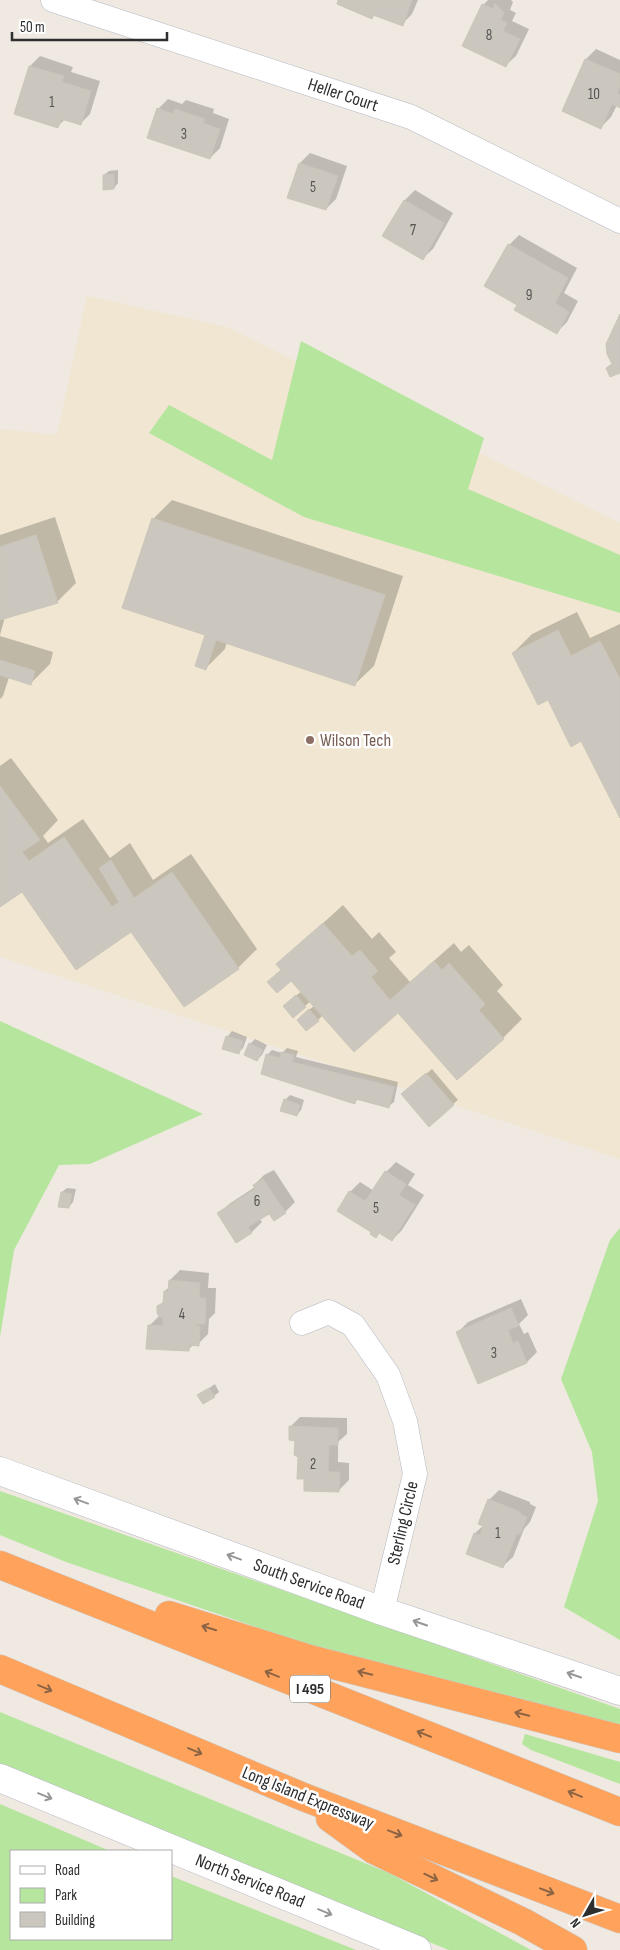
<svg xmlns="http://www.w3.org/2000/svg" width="620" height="1950" font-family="'Sofia Sans Condensed',sans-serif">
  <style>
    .education { fill: #f0e6d1 }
    .green { fill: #b6e59e }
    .shadow { fill: #0003 }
    .building { fill: #cbc7bf; stroke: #cbc5ba }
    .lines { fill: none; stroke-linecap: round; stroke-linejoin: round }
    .minor-casing { stroke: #b4b7c1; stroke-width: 25 }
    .secondary-casing { stroke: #b4b7c1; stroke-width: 29 }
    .motorway-casing { stroke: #c9c9c9; stroke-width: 29 }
    .minor { stroke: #fff; stroke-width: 24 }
    .secondary { stroke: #fff; stroke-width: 28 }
    .motorway { stroke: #ffa35c; stroke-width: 28 }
    .oneway { stroke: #969696 }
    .oneway2 { stroke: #8c6343 }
    .education-dot { fill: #8d6e63; stroke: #fff; stroke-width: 2 }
    .labels { text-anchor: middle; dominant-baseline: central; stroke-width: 5; stroke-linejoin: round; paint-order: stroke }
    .number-label { font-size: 15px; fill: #555452 }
    .shield { fill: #fff; stroke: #6d6d6d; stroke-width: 1 }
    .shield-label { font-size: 16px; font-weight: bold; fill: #2e2e2e }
    .street-label { font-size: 18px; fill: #2e2e2e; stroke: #fff }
    .education-label { font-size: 18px; fill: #785e54; stroke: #fff; text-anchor: start }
  </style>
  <rect width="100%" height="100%" fill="#efe9e1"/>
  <path class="education" d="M87 296 227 327 620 523V1159L0 957V429L57 435Z"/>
  <g class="green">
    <path d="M301 341 484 438 468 489 620 555V613L304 517 149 433 169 405 272 460Z"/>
    <path d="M0 1021 203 1114 90 1164 59 1165 14 1250 0 1337Z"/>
    <path d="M620 1228V1640L564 1607 598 1501 592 1452 561 1379 610 1240Z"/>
    <path d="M0 1491 620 1709V1726L309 1645 66 1562 0 1535Z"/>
    <path d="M0 1712 389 1873 531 1950H449L0 1769Z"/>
    <path d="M525 1734 620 1762V1784L531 1750 522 1744Z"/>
    <path d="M0 1804 110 1851H11V1939H171V1876L356 1950H0Z"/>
  </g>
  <g class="shadow">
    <path d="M339 0H418L412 14 402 24 375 15 372 18Z"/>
    <path d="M488 0H511L513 2 510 10 516 13 512 21 529 29 516 56 506 65 483 5Z"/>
    <path d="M596 49 620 60V106L617 105 611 117 601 127 563 110 586 59Z"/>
    <path d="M40 56 73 67 71 72 100 81 90 114 80 124 65 119 58 126 15 113 30 66Z"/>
    <path d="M168 99 182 104 186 100 214 109 213 113 229 119 220 148 210 158 158 109Z"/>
    <path d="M310 153 347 166 336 199 326 209 300 163Z"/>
    <path d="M118 170V183L114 188 104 175 109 171Z"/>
    <path d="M415 190 453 213 433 249 423 258 384 236 405 200Z"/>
    <path d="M519 235 577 268 564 293 578 301 567 322 557 332 519 304 509 245Z"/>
    <path d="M172 500 403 576 374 666 355 684 227 642 225 649 206 668 207 635 153 519Z"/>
    <path d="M55 517 76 583 57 602 5 617 0 635V535Z"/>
    <path d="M577 612 590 638 620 624V815L581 740 513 653 532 634Z"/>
    <path d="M0 636 53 652 50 664 31 683 9 677 3 696 0 699Z"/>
    <path d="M11 758 58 820 43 836 48 843 83 819 110 858 130 843 153 880 191 854 257 949 238 968 184 1005 131 930 22 890 0 905V766Z"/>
    <path d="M343 905 372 939 379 932 396 952 389 958 410 982 454 943 461 952 469 945 503 985 497 991 522 1019 503 1038 398 1011 323 1015 318 1020 303 1015 315 1005 311 1001 305 1006 289 1001 302 991 292 979 269 982 282 969 278 964Z"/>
    <path d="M232 1031 247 1037 243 1048 238 1053 224 1048 228 1036Z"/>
    <path d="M255 1039 267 1045 262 1055 257 1060 250 1044Z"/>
    <path d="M287 1048 298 1051 296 1057 398 1082 394 1102 389 1106 358 1099 355 1102 267 1055 272 1050 282 1053Z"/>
    <path d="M432 1069 458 1100 453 1104 408 1089Z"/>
    <path d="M290 1095 304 1100 301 1110 297 1115 285 1100Z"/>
    <path d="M396 1162 415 1174 408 1185 424 1195 402 1230 392 1240 380 1232 376 1236 350 1192 360 1182 374 1191 386 1172Z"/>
    <path d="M274 1170 295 1202 285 1212H269L259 1218 262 1222 252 1232 237 1242 219 1214 229 1204 255 1187 254 1185 264 1175Z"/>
    <path d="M67 1188 76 1189 73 1202 69 1207 62 1192Z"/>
    <path d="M180 1270 209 1273 208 1288H216L215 1313 209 1319 208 1334 198 1344H194L188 1350 149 1326 160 1315 159 1306 165 1300V1291L169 1287 170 1280Z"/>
    <path d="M521 1299 528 1315 519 1324 524 1334 528 1332 537 1352 527 1362 479 1382 458 1332 468 1322Z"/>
    <path d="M215 1384 219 1392 214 1396 199 1395Z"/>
    <path d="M300 1417 347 1418V1434L338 1442V1462L349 1463V1480L339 1490 305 1478 296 1440 290 1427Z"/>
    <path d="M499 1490 530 1502V1504L536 1507 530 1522 524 1529 513 1557 503 1566 475 1533 484 1525 489 1500Z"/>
  </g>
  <g class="building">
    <path d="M338 0H412L403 26 373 15 372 19 337 4Z"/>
    <path d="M495 3 504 13 501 20 507 23 503 31 520 39 506 67 462 46 482 4 493 9Z"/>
    <path d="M585 59 620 74V86L617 93 620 95V108L612 104 601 129 562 111Z"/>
    <path d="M29 66 64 76 62 82 91 91 81 125 61 119 58 128 14 114Z"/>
    <path d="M157 108 173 114 175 109 205 119 203 123 220 129 210 159 147 138Z"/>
    <path d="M299 163 338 176 326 210 287 198Z"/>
    <path d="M114 174V189L103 190V175Z"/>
    <path d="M404 200 444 223 423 260 382 236Z"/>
    <path d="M508 244 568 278 555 303 569 312 557 334 514 310 517 305 484 286Z"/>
    <path d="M620 314V373L610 377 606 368 612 364 607 354 606 344Z"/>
    <path d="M152 518 385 595 355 686 216 640 206 670 195 666 205 635 122 608Z"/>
    <path d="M36 535 58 603 0 620V547Z"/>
    <path d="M558 630 571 656 600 641 620 679V818L581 741 571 747 548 700 538 705 512 653Z"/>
    <path d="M0 660 35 671 31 685 0 675Z"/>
    <path d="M0 786 40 840 22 852 29 861 64 837 112 907 119 902 99 868 111 860 134 898 172 872 239 969 184 1007 131 932 76 970 22 892 0 907Z"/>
    <path d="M323 923 352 956 360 950 378 971 371 977 390 1000 434 961 442 970 449 963 485 1004 479 1010 504 1039 457 1080 398 1013 354 1052 291 981 277 993 267 982 281 970 276 964Z"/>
    <path d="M296 995 306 1007 293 1018 283 1006Z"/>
    <path d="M309 1009 319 1021 306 1031 297 1020Z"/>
    <path d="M226 1036 243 1041 239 1054 222 1049Z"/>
    <path d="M249 1043 263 1050 257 1061 244 1055Z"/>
    <path d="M281 1052 294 1055 292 1062 394 1087 389 1108 356 1099 355 1104 261 1074 266 1054 280 1058Z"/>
    <path d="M426 1073 454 1105 429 1127 401 1094Z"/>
    <path d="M284 1099 300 1105 297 1116 280 1111Z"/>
    <path d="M385 1171 406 1184 399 1195 415 1205 392 1241 379 1233 376 1238 370 1234 371 1232 337 1211 349 1191 365 1201Z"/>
    <path d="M263 1179 286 1213 274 1221 269 1214 248 1227 252 1233 236 1243 217 1213 255 1189 253 1185Z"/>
    <path d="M61 1192 72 1194 69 1208 58 1207Z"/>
    <path d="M169 1280 200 1283 199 1298H206L205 1324H196V1326H200L199 1346 189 1345V1351L146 1349 148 1325 163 1326V1316L160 1318 157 1313V1306L163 1303 164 1291H168Z"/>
    <path d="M511 1308 519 1326 508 1330 513 1343 518 1341 527 1363 478 1384 456 1332Z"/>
    <path d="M209 1388 215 1397 203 1404 197 1395Z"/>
    <path d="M289 1426 338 1428V1445H329L328 1472H340L339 1492 304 1491V1479H297L298 1457 294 1455 295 1441 289 1440Z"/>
    <path d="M488 1499 521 1512 520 1514 527 1517 520 1534 517 1533 503 1568 466 1554 474 1533 480 1535 483 1526 478 1524Z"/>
  </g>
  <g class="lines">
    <defs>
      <g id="minor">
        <path d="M53 0 411 117 620 221"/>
        <path d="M302 1323 329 1312 353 1325 388 1375 405 1421 415 1474 382 1611"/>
      </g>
      <g id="secondary">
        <path d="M0 1471 382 1611 620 1691"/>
        <path d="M0 1778 417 1950"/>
      </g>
      <g id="motorway">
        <path d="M0 1565 620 1812"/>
        <path d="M169 1615 310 1659 620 1739"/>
        <path d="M0 1669 301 1796 620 1919"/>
        <path d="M330 1818 374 1850 523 1922 573 1950"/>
      </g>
    </defs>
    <use href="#minor" class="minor-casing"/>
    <use href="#secondary" class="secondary-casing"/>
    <use href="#motorway" class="motorway-casing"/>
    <use href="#minor" class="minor"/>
    <use href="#secondary" class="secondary"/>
    <use href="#motorway" class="motorway"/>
  </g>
  <defs><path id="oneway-shaft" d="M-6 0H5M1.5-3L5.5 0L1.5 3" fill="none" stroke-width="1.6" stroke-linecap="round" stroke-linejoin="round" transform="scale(1.25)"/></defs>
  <g class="oneway">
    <use href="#oneway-shaft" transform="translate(81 1501) rotate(-160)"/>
    <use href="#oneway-shaft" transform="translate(234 1557) rotate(-160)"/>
    <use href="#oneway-shaft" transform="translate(420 1623) rotate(-161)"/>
    <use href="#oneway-shaft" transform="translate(574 1675) rotate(-161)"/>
    <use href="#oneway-shaft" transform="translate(45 1796) rotate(22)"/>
    <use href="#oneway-shaft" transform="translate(325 1912) rotate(22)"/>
  </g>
  <g class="oneway2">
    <use href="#oneway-shaft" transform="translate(209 1628) rotate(-163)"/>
    <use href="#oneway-shaft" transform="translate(365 1673) rotate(-166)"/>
    <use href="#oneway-shaft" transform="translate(272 1674) rotate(-158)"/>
    <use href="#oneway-shaft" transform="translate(45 1688) rotate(23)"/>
    <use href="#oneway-shaft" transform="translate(522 1714) rotate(-166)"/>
    <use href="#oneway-shaft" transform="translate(424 1734) rotate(-158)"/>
    <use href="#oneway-shaft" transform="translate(195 1751) rotate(23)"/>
    <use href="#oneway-shaft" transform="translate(575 1794) rotate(-158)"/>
    <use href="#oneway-shaft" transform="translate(395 1833) rotate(21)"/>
    <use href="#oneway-shaft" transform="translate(431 1877) rotate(26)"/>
    <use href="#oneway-shaft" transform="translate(547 1891) rotate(21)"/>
  </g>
  <circle class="education-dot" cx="310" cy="740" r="5"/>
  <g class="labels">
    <g class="number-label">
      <text x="489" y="35">8</text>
      <text x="594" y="94">10</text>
      <text x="52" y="102">1</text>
      <text x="184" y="134">3</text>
      <text x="313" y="187">5</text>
      <text x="413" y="230">7</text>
      <text x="529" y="295">9</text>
      <text x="257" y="1201">6</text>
      <text x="376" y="1208">5</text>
      <text x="182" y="1314">4</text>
      <text x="494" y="1353">3</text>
      <text x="313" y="1464">2</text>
      <text x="498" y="1533">1</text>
    </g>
    <rect class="shield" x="290" y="1675.5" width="40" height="27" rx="4"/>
    <g class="shield-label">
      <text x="310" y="1689">I 495</text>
    </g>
    <g class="street-label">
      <text transform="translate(343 95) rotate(18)">Heller Court</text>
      <text transform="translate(403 1523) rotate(-77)">Sterling Circle</text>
      <text transform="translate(309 1584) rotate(20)">South Service Road</text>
      <text transform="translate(308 1798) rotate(22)">Long Island Expressway</text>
      <text transform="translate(250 1881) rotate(22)">North Service Road</text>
    </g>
    <g class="education-label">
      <text x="320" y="740">Wilson Tech</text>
    </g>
  </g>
  <rect x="10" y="1850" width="162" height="90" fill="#ffffff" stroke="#ababab"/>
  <rect x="20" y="1866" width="25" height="8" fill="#ffffff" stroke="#ababab"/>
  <text x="55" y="1875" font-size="15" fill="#2e2e2e">Road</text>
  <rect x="20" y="1888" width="25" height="15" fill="#b6e59e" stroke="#ababab"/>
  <text x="55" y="1900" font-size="15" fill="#2e2e2e">Park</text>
  <rect x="20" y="1912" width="25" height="15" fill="#cbc7bf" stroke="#ababab"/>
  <text x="55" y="1925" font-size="15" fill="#2e2e2e">Building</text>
  <g transform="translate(585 1915) rotate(231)" stroke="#ffffff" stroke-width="4" paint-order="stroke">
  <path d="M0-4L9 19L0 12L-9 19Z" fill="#2e2e2e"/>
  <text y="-8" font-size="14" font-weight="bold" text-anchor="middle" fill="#2e2e2e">N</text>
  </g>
  <path d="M12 32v8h155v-8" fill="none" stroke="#2e2e2e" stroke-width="2.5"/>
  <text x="20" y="32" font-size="15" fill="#2e2e2e" stroke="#ffffff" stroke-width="4" paint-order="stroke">50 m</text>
</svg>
